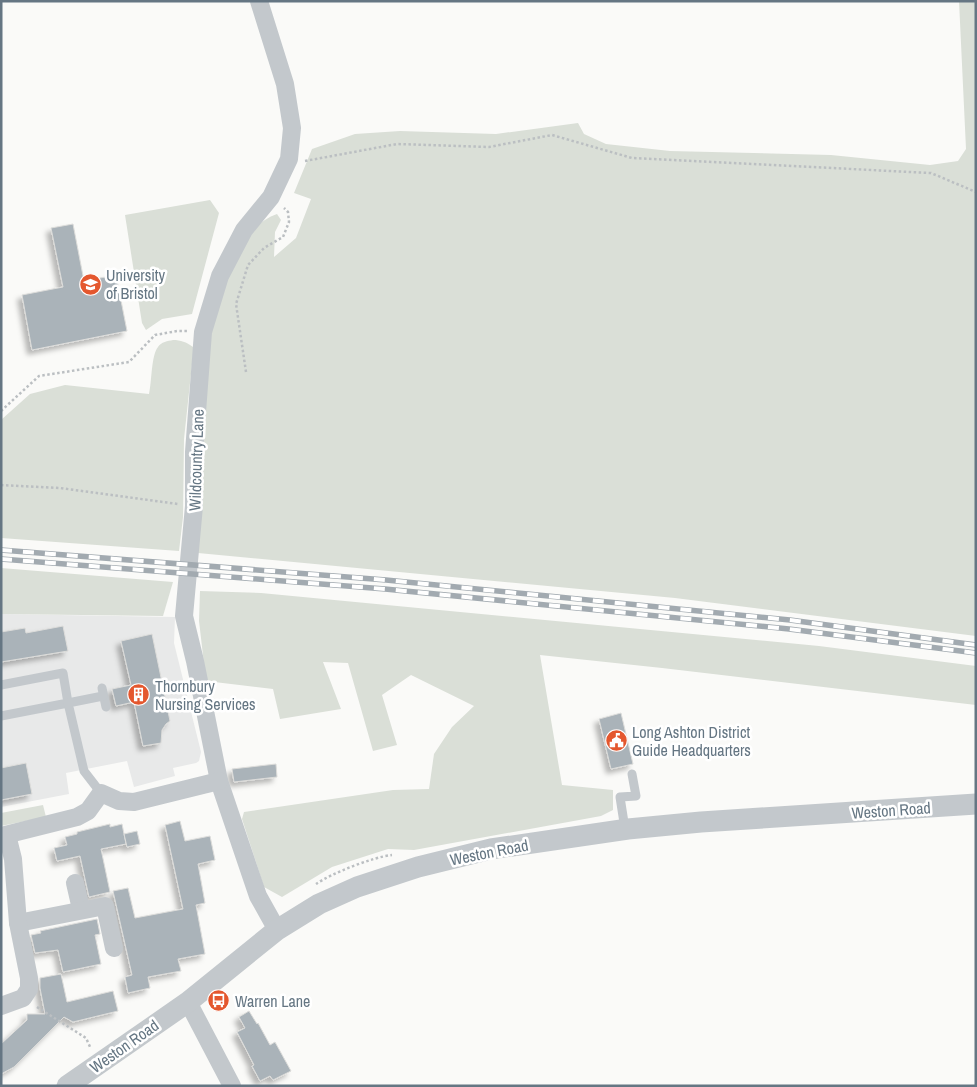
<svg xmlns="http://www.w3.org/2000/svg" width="977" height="1087" font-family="'Archivo Narrow',sans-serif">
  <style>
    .built { fill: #e8e9e9 }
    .green { fill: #dadfd7 }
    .building { fill: #aab3b9; stroke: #dcdcda; filter: url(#shadow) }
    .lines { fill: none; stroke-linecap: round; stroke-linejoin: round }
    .path { stroke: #bbbfc2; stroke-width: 2.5; stroke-dasharray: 2.5 2.5; stroke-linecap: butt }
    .service { stroke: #c3c8cc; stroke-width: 9 }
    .minor { stroke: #c3c8cc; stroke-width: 18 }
    .tertiary { stroke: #c3c8cc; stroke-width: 21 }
    .rail-casing { stroke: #a2aab0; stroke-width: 5.5 }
    .rail { stroke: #fff; stroke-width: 4; stroke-dasharray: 11; stroke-linecap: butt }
    .labels { text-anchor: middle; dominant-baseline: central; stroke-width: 5; stroke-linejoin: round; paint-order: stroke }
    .poi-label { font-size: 16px; fill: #657683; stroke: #fff; text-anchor: start }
    .street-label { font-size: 16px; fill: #657683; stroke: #fff }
  </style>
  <defs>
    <filter id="shadow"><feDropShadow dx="-4.5" dy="4.5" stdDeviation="2.5" flood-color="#0004"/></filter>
  </defs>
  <rect width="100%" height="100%" fill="#fafaf8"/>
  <path class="built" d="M1 614 175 617 174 643 201 752 199 761 196 763 173 768 175 776 134 787 127 761 66 773 69 794 1 807Z"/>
  <g class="green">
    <path d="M959 1H976V636L675 598 198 553C199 500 201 446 205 393 206 373 205 352 209 332 216 297 239 226 277 214L281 220 275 232 274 257 296 238 311 199 294 193 312 149 355 134 400 131 496 134 578 123 584 134 606 144 670 151 831 155 930 165 958 161 966 149Z"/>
    <path d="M210 200 219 213 192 314 162 319 146 330 142 323 125 215Z"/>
    <path d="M173 340C181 340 186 342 193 347V355L184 439 183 517 179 551 1 538V420L30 394 65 385 149 394C152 381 151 356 158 347 161 342 168 341 173 340Z"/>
    <path d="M1 568 173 582 163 616 1 614Z"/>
    <path d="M200 591 261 593 819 646 976 666V705L662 668 540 655 562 785 613 790V810L601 816 414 850 388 849 332 867 282 897 264 887 242 819 244 812 393 790 429 789 434 754 452 727 474 706 411 675 382 695 397 745 373 751 348 663 323 662 341 709 280 719 273 689 206 681 199 621Z"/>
    <path d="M43 805 46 817 1 826V813Z"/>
  </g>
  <g class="building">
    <path d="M73 224 84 281 116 275 127 331 32 350 22 295 63 287 51 228Z"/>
    <path d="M63 626 68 651 1 662V632L25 628 26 633Z"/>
    <path d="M152 634 170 721 166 724 162 730 161 743 143 746 134 702 116 706 112 689 131 685 121 641Z"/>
    <path d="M621 713 633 764 611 769 599 719Z"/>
    <path d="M26 763 32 794 1 800V768Z"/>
    <path d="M276 764 277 777 234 782 232 769Z"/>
    <path d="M180 821 185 841 210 836 215 860 198 864 205 903 196 905 205 954 178 959 181 971 148 977 150 988 128 993 125 977 132 975 113 891 128 888 135 918 183 909 165 825Z"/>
    <path d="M110 824V827L122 824 126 844 101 849 110 892 89 897 80 856 57 861 54 848 67 845 65 837 77 834V832Z"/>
    <path d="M137 831 140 844 127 847 124 834Z"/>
    <path d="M97 919 100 934 95 935 101 964 63 972 58 950 35 953 31 935 41 933 40 931Z"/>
    <path d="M61 974 67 1002 113 991 118 1011 73 1022 64 1017 14 1067 1 1074V1044L27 1020V1014H45L40 988V978Z"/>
    <path d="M249 1011 257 1024 258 1023 270 1045 275 1042 291 1071 273 1080 270 1076 260 1081 252 1066 254 1065 237 1032 245 1028 239 1017Z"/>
  </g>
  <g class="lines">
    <g class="path">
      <path d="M305 161 397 144 489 147 552 135 632 158 931 173 976 192"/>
      <path d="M246 372 236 304 248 265 264 248 283 237 289 222 288 212 284 208"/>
      <path d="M1 411 39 376 129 362 155 335 177 331H188"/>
      <path d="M1 485 60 488 178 504"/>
      <path d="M316 884C332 873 373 857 392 855"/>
      <path d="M37 1007 86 1038 91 1049"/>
    </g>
    <g class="service">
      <path d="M1 685 63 673 68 703 1 716"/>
      <path d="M102 688 106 707"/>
      <path d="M101 793 84 771 68 703 103 696"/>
      <path d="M625 829 620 797 636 796 632 774"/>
    </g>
    <g class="minor">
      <path d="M259 1 285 84 292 128 289 159 271 197 244 230 220 276 203 332 194 452V506L184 616 195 661 219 781 258 896 277 930"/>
      <path d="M1 836 77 817 88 811 101 793 119 801 134 802 219 781"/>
      <path d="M75 883 81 909"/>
      <path d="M18 923 105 906 114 948"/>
      <path d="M188 1002 232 1086"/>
      <path d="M1 1006 23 998 29 989V978L18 923 13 859 7 835"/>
    </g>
    <path class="tertiary" d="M67 1086 188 1002 277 930 319 904 357 887 418 867 491 849 628 829 701 822 976 804"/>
    <defs>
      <g id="rail">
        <path d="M1 550 386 580 790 620 976 645"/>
        <path d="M1 559 385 589 789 629 976 653"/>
      </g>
    </defs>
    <use href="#rail" class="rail-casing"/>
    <use href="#rail" class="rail"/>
  </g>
  <defs>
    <symbol id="university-disc" viewBox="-11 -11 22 22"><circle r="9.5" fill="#e4572e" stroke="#fff"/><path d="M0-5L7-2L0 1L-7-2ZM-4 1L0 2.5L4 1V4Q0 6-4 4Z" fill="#fff"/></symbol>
    <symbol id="building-disc" viewBox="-11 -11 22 22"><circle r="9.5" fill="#e4572e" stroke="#fff"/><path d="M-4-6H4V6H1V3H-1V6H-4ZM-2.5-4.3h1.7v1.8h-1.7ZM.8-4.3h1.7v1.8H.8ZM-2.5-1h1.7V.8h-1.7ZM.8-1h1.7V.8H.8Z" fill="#fff"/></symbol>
    <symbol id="civic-disc" viewBox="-11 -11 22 22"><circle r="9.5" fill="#e4572e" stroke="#fff"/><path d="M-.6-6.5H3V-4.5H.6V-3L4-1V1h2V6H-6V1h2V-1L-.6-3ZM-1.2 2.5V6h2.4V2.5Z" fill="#fff"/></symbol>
    <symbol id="bus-disc" viewBox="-11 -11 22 22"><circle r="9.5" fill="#e4572e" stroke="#fff"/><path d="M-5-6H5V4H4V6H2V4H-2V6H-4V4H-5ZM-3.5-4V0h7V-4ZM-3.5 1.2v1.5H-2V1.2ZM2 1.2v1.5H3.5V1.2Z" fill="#fff"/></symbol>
  </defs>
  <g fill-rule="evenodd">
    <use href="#university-disc" x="78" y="272" width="25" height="25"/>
    <use href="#building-disc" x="126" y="682" width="25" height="25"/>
    <use href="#civic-disc" x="604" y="728" width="25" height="25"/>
    <use href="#bus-disc" x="206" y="988" width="25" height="25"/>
  </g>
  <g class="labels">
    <g class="poi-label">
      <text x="106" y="275">University<tspan x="106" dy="18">of Bristol</tspan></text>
      <text x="155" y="686">Thornbury<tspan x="155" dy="18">Nursing Services</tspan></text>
      <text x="632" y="732">Long Ashton District<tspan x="632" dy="18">Guide Headquarters</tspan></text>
      <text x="235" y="1001">Warren Lane</text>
    </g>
    <g class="street-label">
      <text transform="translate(196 460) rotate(-88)">Wildcountry Lane</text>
      <text transform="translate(891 810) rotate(-4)">Weston Road</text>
      <text transform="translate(489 852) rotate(-11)">Weston Road</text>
      <text transform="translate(124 1046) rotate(-35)">Weston Road</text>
    </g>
  </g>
  <rect width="977" height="1087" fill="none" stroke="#657683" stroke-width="5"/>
</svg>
